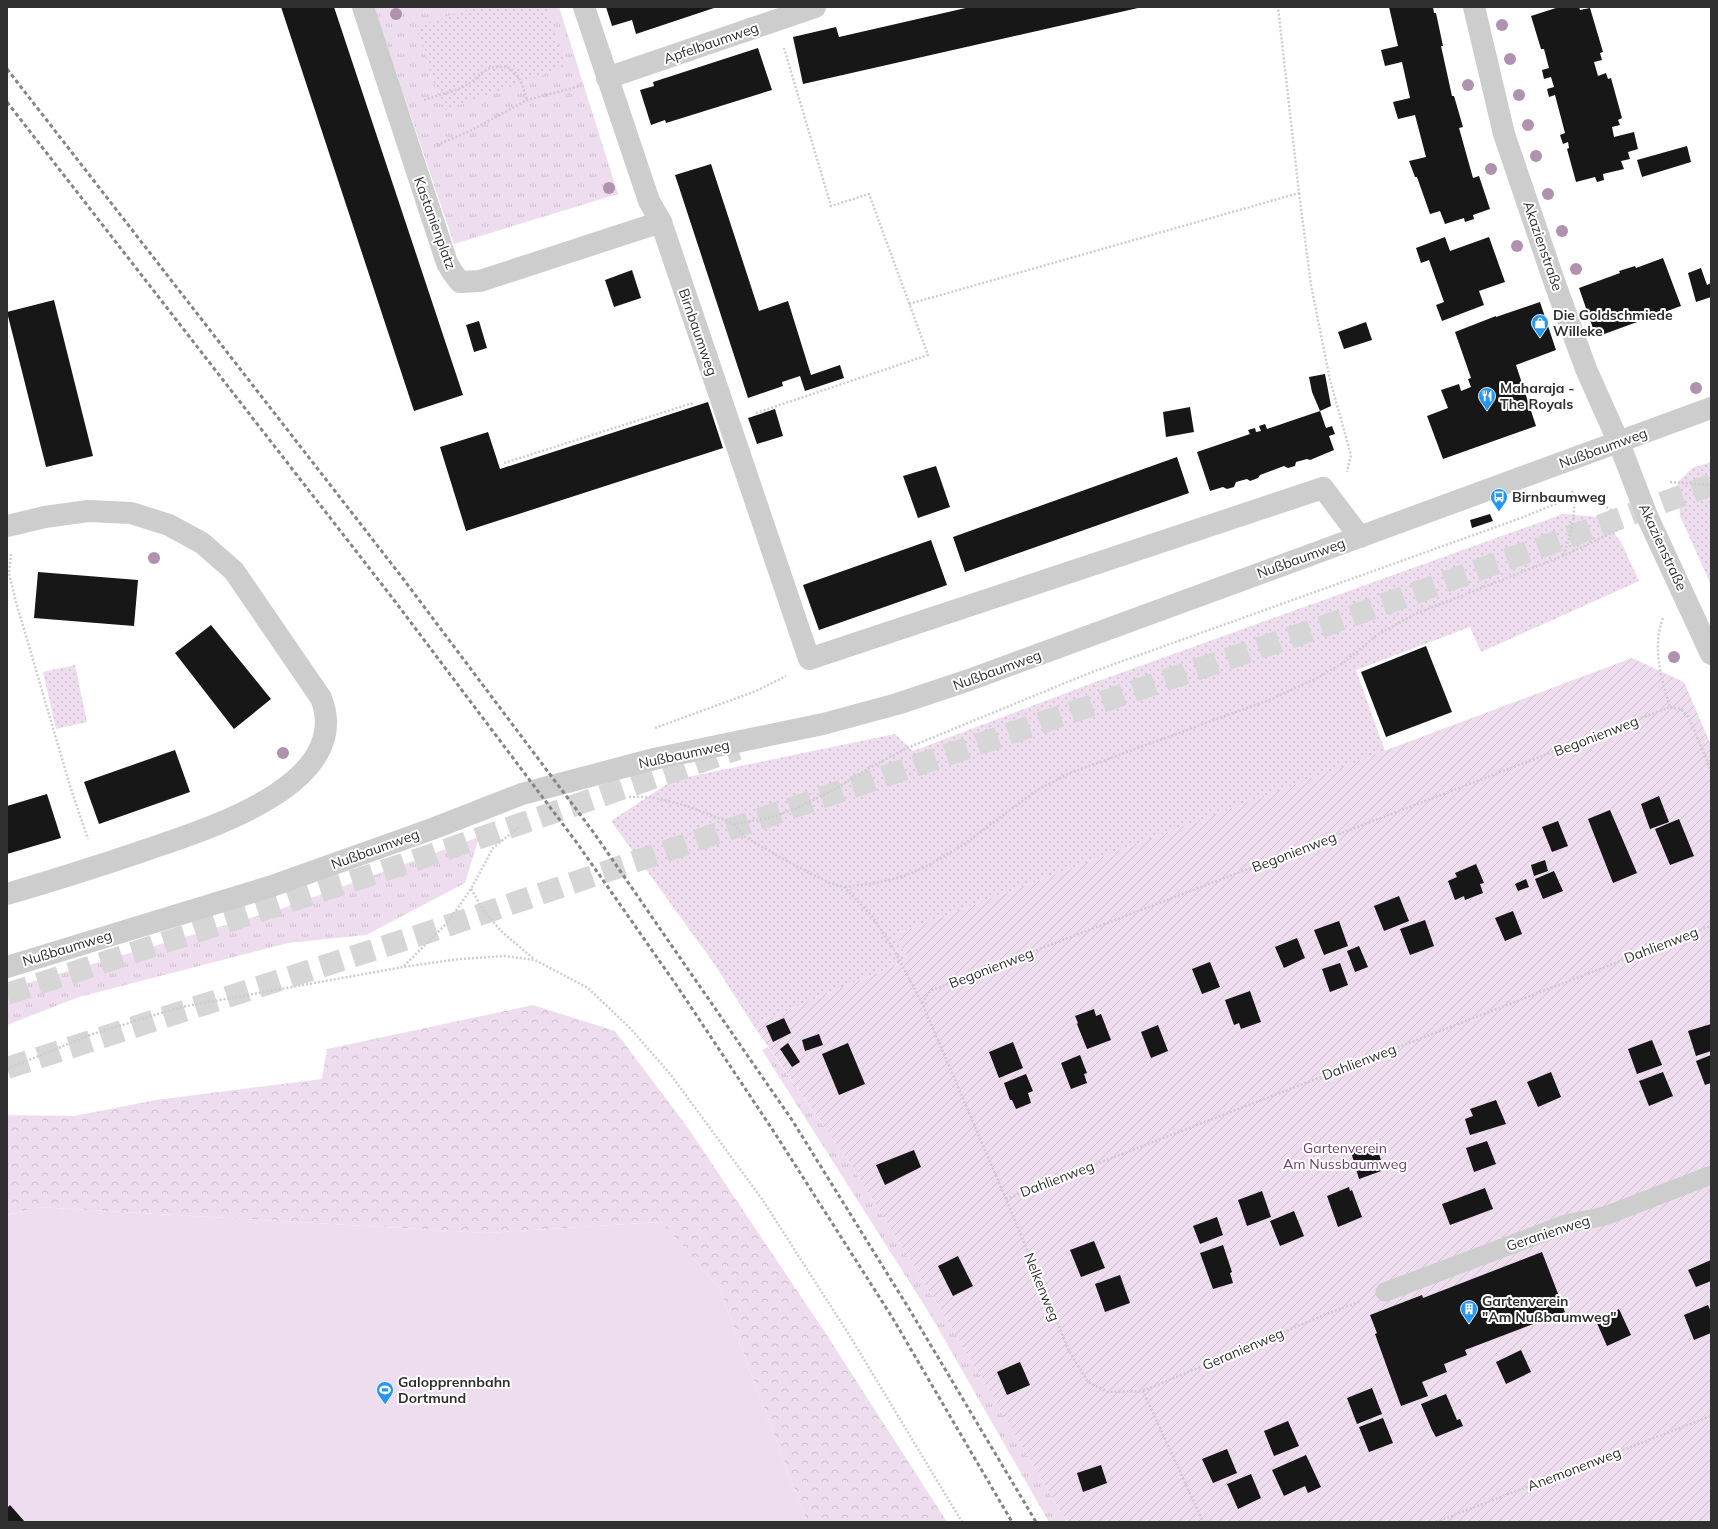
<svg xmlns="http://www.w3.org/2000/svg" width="1718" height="1529" font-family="Mulish,sans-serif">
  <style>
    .grass { fill: url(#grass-tufts) }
    .forest { fill: url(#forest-crowns) }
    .park { fill: url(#park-dots) }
    .garden { fill: url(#garden-furrows) }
    .pitch { fill: #ede }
    .building { fill: #171717 }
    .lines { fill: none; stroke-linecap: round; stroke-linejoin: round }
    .trunk-tunnel { stroke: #d6d6d6; stroke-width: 22; stroke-dasharray: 22 11; stroke-linecap: butt }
    .path { stroke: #cdcdcd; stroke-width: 2.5; stroke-dasharray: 2 2; stroke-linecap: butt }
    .service { stroke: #cdcdcd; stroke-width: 19 }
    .minor { stroke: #cdcdcd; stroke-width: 22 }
    .tertiary { stroke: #cdcdcd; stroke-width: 22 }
    .rail { stroke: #858585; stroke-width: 3; stroke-dasharray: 4 3; stroke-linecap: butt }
    .tree { fill: #b092af }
    .labels { text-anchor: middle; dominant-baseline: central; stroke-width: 4; stroke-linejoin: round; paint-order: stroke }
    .street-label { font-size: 14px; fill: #303030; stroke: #fff }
    .poi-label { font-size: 14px; font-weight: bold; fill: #303030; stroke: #fff; text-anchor: start }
    .park-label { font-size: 14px; fill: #70396d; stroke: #fff }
  </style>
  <defs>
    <pattern id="grass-tufts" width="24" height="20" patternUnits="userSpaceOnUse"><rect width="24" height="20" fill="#ede"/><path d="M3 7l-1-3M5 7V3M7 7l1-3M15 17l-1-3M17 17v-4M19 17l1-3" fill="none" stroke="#ccbecc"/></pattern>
    <pattern id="forest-crowns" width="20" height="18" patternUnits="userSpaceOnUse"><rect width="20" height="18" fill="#ede"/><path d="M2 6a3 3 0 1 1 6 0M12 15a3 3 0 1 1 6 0" fill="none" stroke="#ccbecc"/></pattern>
    <pattern id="park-dots" width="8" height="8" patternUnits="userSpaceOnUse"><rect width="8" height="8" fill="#ede"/><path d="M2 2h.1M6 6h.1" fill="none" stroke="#ccbecc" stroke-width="1.8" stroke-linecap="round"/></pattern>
    <pattern id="garden-furrows" width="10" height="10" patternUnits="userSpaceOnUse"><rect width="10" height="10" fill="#ede"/><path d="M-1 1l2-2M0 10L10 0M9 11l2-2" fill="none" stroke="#ccbecc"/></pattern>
  </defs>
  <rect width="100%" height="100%" fill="#fff"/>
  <g class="grass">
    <path d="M374 7H559L618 194 454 244Z"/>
    <path d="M479 837 465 883 366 935 288 943 79 997 7 1025V989L281 909Z"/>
    <path d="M768 1047 852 1166 950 1325 1067 1522H1049L931 1316 762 1050Z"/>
  </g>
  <path class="forest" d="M533 1005 615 1031 688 1128 830 1340 947 1522H807L719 1288 661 1222 486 1233 38 1207 7 1215V1115L74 1116 156 1100 322 1079 327 1049Z"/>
  <g class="park">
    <path d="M474 7H546L567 66 443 111 416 27Z"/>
    <path d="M1711 462V585L1680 516 1678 482 1692 468Z"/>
    <path d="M1563 514 1601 517 1621 542 1639 581 1481 652 1470 627 1356 670 1385 751 896 934 908 960 753 1025 715 965 611 821 673 780 895 734 913 751 1090 684Z"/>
    <path d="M75 665 87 722 56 729 43 672Z"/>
  </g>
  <path class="garden" d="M1632 658 1684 682 1711 745V1522H1067L950 1325 852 1166 753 1025 908 960 896 934Z"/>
  <path class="pitch" d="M38 1207 486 1233 661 1222 719 1288 807 1522H7V1215Z"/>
  <g class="building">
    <path d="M281 7H334L463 395 414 411Z"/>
    <path d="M606 7H717L636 34 632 20 612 26Z"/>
    <path d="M970 7 1138 8 803 84 793 37 836 27 839 37Z"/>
    <path d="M1389 7H1433L1434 13H1436L1443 46H1441L1452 96H1454L1463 127 1459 128 1473 178 1479 176 1490 209 1473 215 1474 219 1465 222 1464 218 1445 224 1440 211 1430 214 1417 177H1415L1409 161 1426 157 1415 115 1398 119 1393 102 1410 98 1402 62 1385 66 1381 50 1398 46Z"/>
    <path d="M1559 7H1579L1580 10 1590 8 1603 52 1600 53 1602 60 1594 62 1598 76 1606 73 1608 79 1611 78 1622 118 1618 120 1620 125 1612 127 1614 137 1634 132 1638 149 1628 152 1630 159 1621 161 1624 169 1603 174 1604 180 1597 182 1595 177 1576 182 1567 149 1569 148 1568 142 1563 144 1560 135 1565 133 1555 95 1549 97 1547 89 1554 87 1551 77 1544 79 1542 70 1549 68 1544 49H1541L1531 16Z"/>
    <path d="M758 48 772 90 666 123 665 120 651 125 640 90 654 86 653 82Z"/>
    <path d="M1687 146 1691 162 1642 177 1637 160Z"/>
    <path d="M711 164 759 311 788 301 811 375 840 365 844 378 805 391 800 376 782 382 783 386 748 398 675 175Z"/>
    <path d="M1445 237 1450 251 1489 237 1505 282 1479 291 1484 305 1442 321 1436 305 1444 302 1429 260 1421 263 1416 248Z"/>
    <path d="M1663 258 1681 306 1596 337 1579 288 1620 273 1619 271 1635 266 1636 268Z"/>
    <path d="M1701 268 1707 285 1711 283V297L1696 302 1688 273Z"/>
    <path d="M632 270 641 298 614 307 605 280Z"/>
    <path d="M54 300 93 456 46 467 7 312Z"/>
    <path d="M1540 302 1556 350 1516 365 1536 426 1443 459 1427 416 1448 408 1441 390 1459 384 1461 391 1471 387 1468 379 1471 378 1455 332 1496 316V317Z"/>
    <path d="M479 321 487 348 474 352 466 325Z"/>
    <path d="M1366 322 1372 340 1344 349 1338 332Z"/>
    <path d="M1325 374 1331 406 1320 411 1312 392 1309 377Z"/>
    <path d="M708 402 723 448 466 531 440 447 488 432 500 469Z"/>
    <path d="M1190 407 1194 432 1166 437 1163 412Z"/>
    <path d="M775 409 783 436 757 444 748 418Z"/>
    <path d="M1320 411 1326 428 1332 426 1335 434 1329 436 1334 450 1310 460 1307 459 1296 462 1295 466 1288 468 1284 466 1260 475 1258 478 1250 481 1247 479 1236 482 1234 487 1227 489 1223 487 1210 491 1197 452 1250 434 1248 430 1255 428 1256 432 1261 431 1259 426 1265 424 1267 429Z"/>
    <path d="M1177 457 1189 493 965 572 953 537Z"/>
    <path d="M936 466 950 507 918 518 903 476Z"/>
    <path d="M1490 514 1493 521 1472 528 1470 520Z"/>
    <path d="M931 540 947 585 819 630 803 585Z"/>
    <path d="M38 572 138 580 134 626 34 618Z"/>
    <path d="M211 625 271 699 234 729 175 653Z"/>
    <path d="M1426 646 1452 712 1386 737 1361 672Z"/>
    <path d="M175 750 190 792 99 824 84 782Z"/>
    <path d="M47 794 61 838 7 854V806Z"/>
    <path d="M1659 796 1669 822 1650 829 1641 804Z"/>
    <path d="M1610 810 1637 873 1613 883 1588 819Z"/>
    <path d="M1679 819 1694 856 1670 865 1655 829Z"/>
    <path d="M1558 821 1568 846 1552 852 1542 827Z"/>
    <path d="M1545 860 1548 871 1534 876 1531 865Z"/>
    <path d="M1476 864 1484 883 1480 884 1483 893 1465 900 1464 896 1455 900 1448 881 1457 877 1455 873Z"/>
    <path d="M1554 871 1563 891 1543 899 1535 879Z"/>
    <path d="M1526 879 1529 887 1518 891 1515 884Z"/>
    <path d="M1399 896 1409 921 1384 931 1374 906Z"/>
    <path d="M1513 911 1522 934 1505 941 1495 918Z"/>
    <path d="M1425 920 1434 946 1410 955 1400 929Z"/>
    <path d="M1339 921 1348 946 1324 955 1314 930Z"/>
    <path d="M1297 938 1305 958 1284 968 1275 947Z"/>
    <path d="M1359 946 1368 967 1355 972 1347 951Z"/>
    <path d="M1210 962 1220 987 1202 994 1192 969Z"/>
    <path d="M1340 963 1348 985 1330 992 1322 969Z"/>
    <path d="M1250 991 1261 1022 1241 1029 1239 1023 1234 1025 1225 1000Z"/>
    <path d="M1094 1009 1096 1016 1101 1014 1111 1040 1087 1049 1077 1024 1078 1023 1075 1016Z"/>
    <path d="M784 1018 791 1033 773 1042 766 1026Z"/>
    <path d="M1711 1024V1051L1696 1056 1688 1031Z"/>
    <path d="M1158 1025 1168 1051 1151 1058 1141 1032Z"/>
    <path d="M819 1034 823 1045 805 1051 802 1040Z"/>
    <path d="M1652 1040 1662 1065 1637 1074 1628 1049Z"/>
    <path d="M1013 1042 1023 1068 999 1078 989 1052Z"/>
    <path d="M788 1043 800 1062 792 1067 780 1049Z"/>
    <path d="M848 1043 865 1084 839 1095 822 1054Z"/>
    <path d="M1080 1055 1087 1073 1084 1074 1087 1083 1071 1089 1061 1063Z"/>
    <path d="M1711 1055V1083L1705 1085 1696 1061Z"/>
    <path d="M1551 1072 1561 1097 1538 1107 1527 1082Z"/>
    <path d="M1663 1072 1673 1096 1649 1106 1639 1081Z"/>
    <path d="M1026 1074 1033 1091 1028 1093 1031 1103 1016 1109 1012 1100H1010L1004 1083Z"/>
    <path d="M1496 1100 1506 1124 1470 1135 1465 1119 1473 1116 1470 1109Z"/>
    <path d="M1487 1141 1496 1164 1474 1172 1466 1148Z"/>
    <path d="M1369 1147 1372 1156 1379 1154 1384 1170 1359 1179 1351 1152Z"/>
    <path d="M914 1150 921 1167 885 1185 876 1165Z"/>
    <path d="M1349 1187 1350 1191 1352 1190 1362 1217 1338 1227 1327 1196Z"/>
    <path d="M1485 1188 1493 1209 1450 1225 1442 1204Z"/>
    <path d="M1262 1191 1271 1217 1247 1226 1238 1200Z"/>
    <path d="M1294 1211 1304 1236 1280 1246 1270 1221Z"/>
    <path d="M1217 1217 1223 1235 1200 1244 1193 1226Z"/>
    <path d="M1094 1241 1105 1268 1081 1277 1070 1250Z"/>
    <path d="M1223 1245 1232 1272 1230 1273 1233 1283 1213 1289 1200 1253Z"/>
    <path d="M1542 1252 1565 1312 1465 1350 1467 1355 1444 1364 1447 1372 1422 1382 1428 1396 1401 1406 1375 1334 1377 1333 1370 1315 1422 1295 1423 1298Z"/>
    <path d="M958 1256 973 1286 953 1296 938 1266Z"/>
    <path d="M1711 1260V1281L1696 1287 1688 1270Z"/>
    <path d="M1120 1275 1130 1303 1105 1312 1095 1284Z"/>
    <path d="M1708 1305 1711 1312V1333L1694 1340 1684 1315Z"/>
    <path d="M1619 1309 1631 1335 1607 1346 1596 1321Z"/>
    <path d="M1521 1350 1531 1372 1506 1384 1496 1362Z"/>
    <path d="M1020 1362 1030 1385 1007 1395 997 1372Z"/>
    <path d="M1372 1388 1382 1414 1357 1424 1347 1398Z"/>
    <path d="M1446 1394 1457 1420 1460 1419 1463 1426 1436 1437 1432 1430 1421 1404Z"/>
    <path d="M1383 1418 1393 1443 1369 1452 1359 1427Z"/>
    <path d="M1288 1421 1299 1446 1274 1456 1264 1431Z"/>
    <path d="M1227 1449 1237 1473 1213 1483 1202 1459Z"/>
    <path d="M1306 1455 1321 1487 1308 1493 1305 1486 1284 1496 1272 1470Z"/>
    <path d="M1101 1465 1107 1483 1083 1492 1077 1473Z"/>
    <path d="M1251 1474 1261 1498 1238 1509 1227 1484Z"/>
    <path d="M10 1505 25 1522H7V1508Z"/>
  </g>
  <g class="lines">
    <g class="trunk-tunnel">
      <path d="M7 994 404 864 738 749"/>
      <path d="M7 1068 429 932 1330 624 1711 485"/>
    </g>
    <g class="path">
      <path d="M424 100C438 95 455 92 468 84 475 80 481 72 488 69 515 59 521 80 527 100"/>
      <path d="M437 145 470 131 527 100 580 86"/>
      <path d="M1299 193 1311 285 1330 380 1351 455 1347 472"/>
      <path d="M909 304 1299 193 1278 7"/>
      <path d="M756 413 928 355 869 194 831 206 784 48"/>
      <path d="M504 463 693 403"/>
      <path d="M1670 482 1711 485"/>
      <path d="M11 554 9 573 16 602 70 786 88 839"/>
      <path d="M1563 555C1570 539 1579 505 1571 489"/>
      <path d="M1663 618C1652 647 1661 679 1670 707"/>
      <path d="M1670 707 1681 709 1689 718 1711 770"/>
      <path d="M655 728 756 691 786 676"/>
      <path d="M629 797H651L684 805 734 824 769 818 795 809 835 789 869 768 907 748 1092 672 1521 518 1575 496 1597 501 1614 512"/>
      <path d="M734 824 745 837 792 864 830 883 844 887 872 916 893 948 922 1003 1006 1199 1069 1351 1088 1382 1108 1392 1143 1391 1203 1522"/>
      <path d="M845 887 877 883 904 876 929 865 963 845 1037 790 1070 773 1274 698 1317 678 1343 663 1377 635 1415 614 1563 556 1622 528"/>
      <path d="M471 889 484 911 501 931 534 959"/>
      <path d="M404 966 448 922 471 889 493 848 519 827"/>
      <path d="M922 1003 930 991 1670 707"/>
      <path d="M7 1069 90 1035 181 1007 403 967 459 959 505 956 535 960 588 988 630 1028 671 1075 762 1199 848 1333 962 1522"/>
      <path d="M1006 1199 1711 926"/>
      <path d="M1143 1391 1324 1315 1361 1301"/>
      <path d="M1436 1522 1711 1416"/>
    </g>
    <path class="service" d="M1385 1292 1566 1224 1605 1216 1711 1175"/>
    <g class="minor">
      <path d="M363 7 447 263 453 273 460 282 480 281 661 222"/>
      <path d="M584 7 649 201 661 222 809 659 1323 488 1360 537"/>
      <path d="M1474 7 1504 134 1554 281 1586 369 1619 443 1647 516 1711 654"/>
      <path d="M607 78 815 7"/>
      <path d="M7 526 45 517 88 511 131 513 169 525 202 543 234 571 321 698C355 784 207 829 149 849 102 865 55 880 7 894"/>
    </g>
    <path class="tertiary" d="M7 967 272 886 432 829 522 794 654 759 823 724 897 704 969 680 1711 408"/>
    <g class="rail">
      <path d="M7 69 401 576 594 833 792 1120 911 1312 1036 1522"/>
      <path d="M7 102 394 600 577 843 677 986 776 1135 892 1317 1012 1522"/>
    </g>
  </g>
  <g class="tree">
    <circle cx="396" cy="14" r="6"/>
    <circle cx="1502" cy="25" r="6"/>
    <circle cx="1510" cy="59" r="6"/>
    <circle cx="1468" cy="85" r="6"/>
    <circle cx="1519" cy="95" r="6"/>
    <circle cx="1528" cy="125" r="6"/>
    <circle cx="1536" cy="156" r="6"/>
    <circle cx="1491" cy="169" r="6"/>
    <circle cx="609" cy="188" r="6"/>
    <circle cx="1548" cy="194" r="6"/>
    <circle cx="1562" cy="231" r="6"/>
    <circle cx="1517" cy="246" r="6"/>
    <circle cx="1576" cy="269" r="6"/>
    <circle cx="1696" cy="388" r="6"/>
    <circle cx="154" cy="558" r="6"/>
    <circle cx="1674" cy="657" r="6"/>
    <circle cx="283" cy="753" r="6"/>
  </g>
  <defs>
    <symbol id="shop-pin" viewBox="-11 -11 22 30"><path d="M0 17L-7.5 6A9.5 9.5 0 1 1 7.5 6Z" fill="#2696f3" stroke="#fff"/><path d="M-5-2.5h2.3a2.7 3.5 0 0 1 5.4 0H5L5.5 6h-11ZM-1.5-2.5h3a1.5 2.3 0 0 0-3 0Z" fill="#fff"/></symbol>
    <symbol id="restaurant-pin" viewBox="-11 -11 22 30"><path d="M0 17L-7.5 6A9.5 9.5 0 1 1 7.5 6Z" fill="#2696f3" stroke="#fff"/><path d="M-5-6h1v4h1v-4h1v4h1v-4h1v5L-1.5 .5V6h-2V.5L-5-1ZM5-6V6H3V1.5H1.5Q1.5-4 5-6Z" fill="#fff"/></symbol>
    <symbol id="bus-pin" viewBox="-11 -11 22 30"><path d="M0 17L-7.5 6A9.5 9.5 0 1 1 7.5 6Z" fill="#2696f3" stroke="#fff"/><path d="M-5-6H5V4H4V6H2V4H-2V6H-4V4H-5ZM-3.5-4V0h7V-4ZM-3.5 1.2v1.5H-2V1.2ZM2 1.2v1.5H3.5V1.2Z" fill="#fff"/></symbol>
    <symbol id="building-pin" viewBox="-11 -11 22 30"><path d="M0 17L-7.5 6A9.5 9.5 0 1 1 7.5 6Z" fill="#2696f3" stroke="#fff"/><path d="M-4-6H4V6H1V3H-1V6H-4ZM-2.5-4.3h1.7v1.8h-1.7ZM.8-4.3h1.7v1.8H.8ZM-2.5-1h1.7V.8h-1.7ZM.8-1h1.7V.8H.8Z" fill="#fff"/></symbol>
    <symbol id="stadium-pin" viewBox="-11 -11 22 30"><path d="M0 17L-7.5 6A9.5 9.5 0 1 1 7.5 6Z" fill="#2696f3" stroke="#fff"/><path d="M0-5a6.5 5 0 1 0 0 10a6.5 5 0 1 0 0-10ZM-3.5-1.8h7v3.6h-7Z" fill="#fff"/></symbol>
  </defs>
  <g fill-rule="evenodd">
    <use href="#shop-pin" x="1530" y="313" width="20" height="27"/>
    <use href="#restaurant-pin" x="1477" y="386" width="20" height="27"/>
    <use href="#bus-pin" x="1489" y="487" width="20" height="27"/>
    <use href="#building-pin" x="1459" y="1299" width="20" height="27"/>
    <use href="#stadium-pin" x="375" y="1380" width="20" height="27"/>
  </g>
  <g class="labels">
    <g class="street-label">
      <text transform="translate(711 43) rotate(-19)">Apfelbaumweg</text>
      <text transform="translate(435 223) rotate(70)">Kastanienplatz</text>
      <text transform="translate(1543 246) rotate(71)">Akazienstraße</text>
      <text transform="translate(698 332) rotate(71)">Birnbaumweg</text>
      <text transform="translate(1603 448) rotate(-20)">Nußbaumweg</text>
      <text transform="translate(1663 547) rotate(65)">Akazienstraße</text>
      <text transform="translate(1301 558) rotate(-20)">Nußbaumweg</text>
      <text transform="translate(997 670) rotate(-20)">Nußbaumweg</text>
      <text transform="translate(1596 736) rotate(-21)">Begonienweg</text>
      <text transform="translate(684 754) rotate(-12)">Nußbaumweg</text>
      <text transform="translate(375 849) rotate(-20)">Nußbaumweg</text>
      <text transform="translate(1294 852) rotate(-21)">Begonienweg</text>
      <text transform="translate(1661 945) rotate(-21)">Dahlienweg</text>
      <text transform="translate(67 948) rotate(-17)">Nußbaumweg</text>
      <text transform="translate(991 968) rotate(-21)">Begonienweg</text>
      <text transform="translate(1359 1062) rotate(-21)">Dahlienweg</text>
      <text transform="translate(1057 1179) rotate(-21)">Dahlienweg</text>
      <text transform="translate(1548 1233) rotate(-18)">Geranienweg</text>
      <text transform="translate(1042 1287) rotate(68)">Nelkenweg</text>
      <text transform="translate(1243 1349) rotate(-23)">Geranienweg</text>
      <text transform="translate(1574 1469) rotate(-21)">Anemonenweg</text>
    </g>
    <g class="poi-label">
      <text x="1553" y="315">Die Goldschmiede<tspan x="1553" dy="16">Willeke</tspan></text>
      <text x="1500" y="388">Maharaja -<tspan x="1500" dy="16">The Royals</tspan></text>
      <text x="1512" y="497">Birnbaumweg</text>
      <text x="1482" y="1301">Gartenverein<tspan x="1482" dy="16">"Am Nußbaumweg"</tspan></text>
      <text x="398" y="1382">Galopprennbahn<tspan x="398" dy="16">Dortmund</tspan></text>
    </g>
    <g class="park-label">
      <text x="1345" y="1148">Gartenverein<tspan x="1345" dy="16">Am Nussbaumweg</tspan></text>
    </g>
  </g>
  <rect width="1718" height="1529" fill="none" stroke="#303030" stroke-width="16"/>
</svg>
